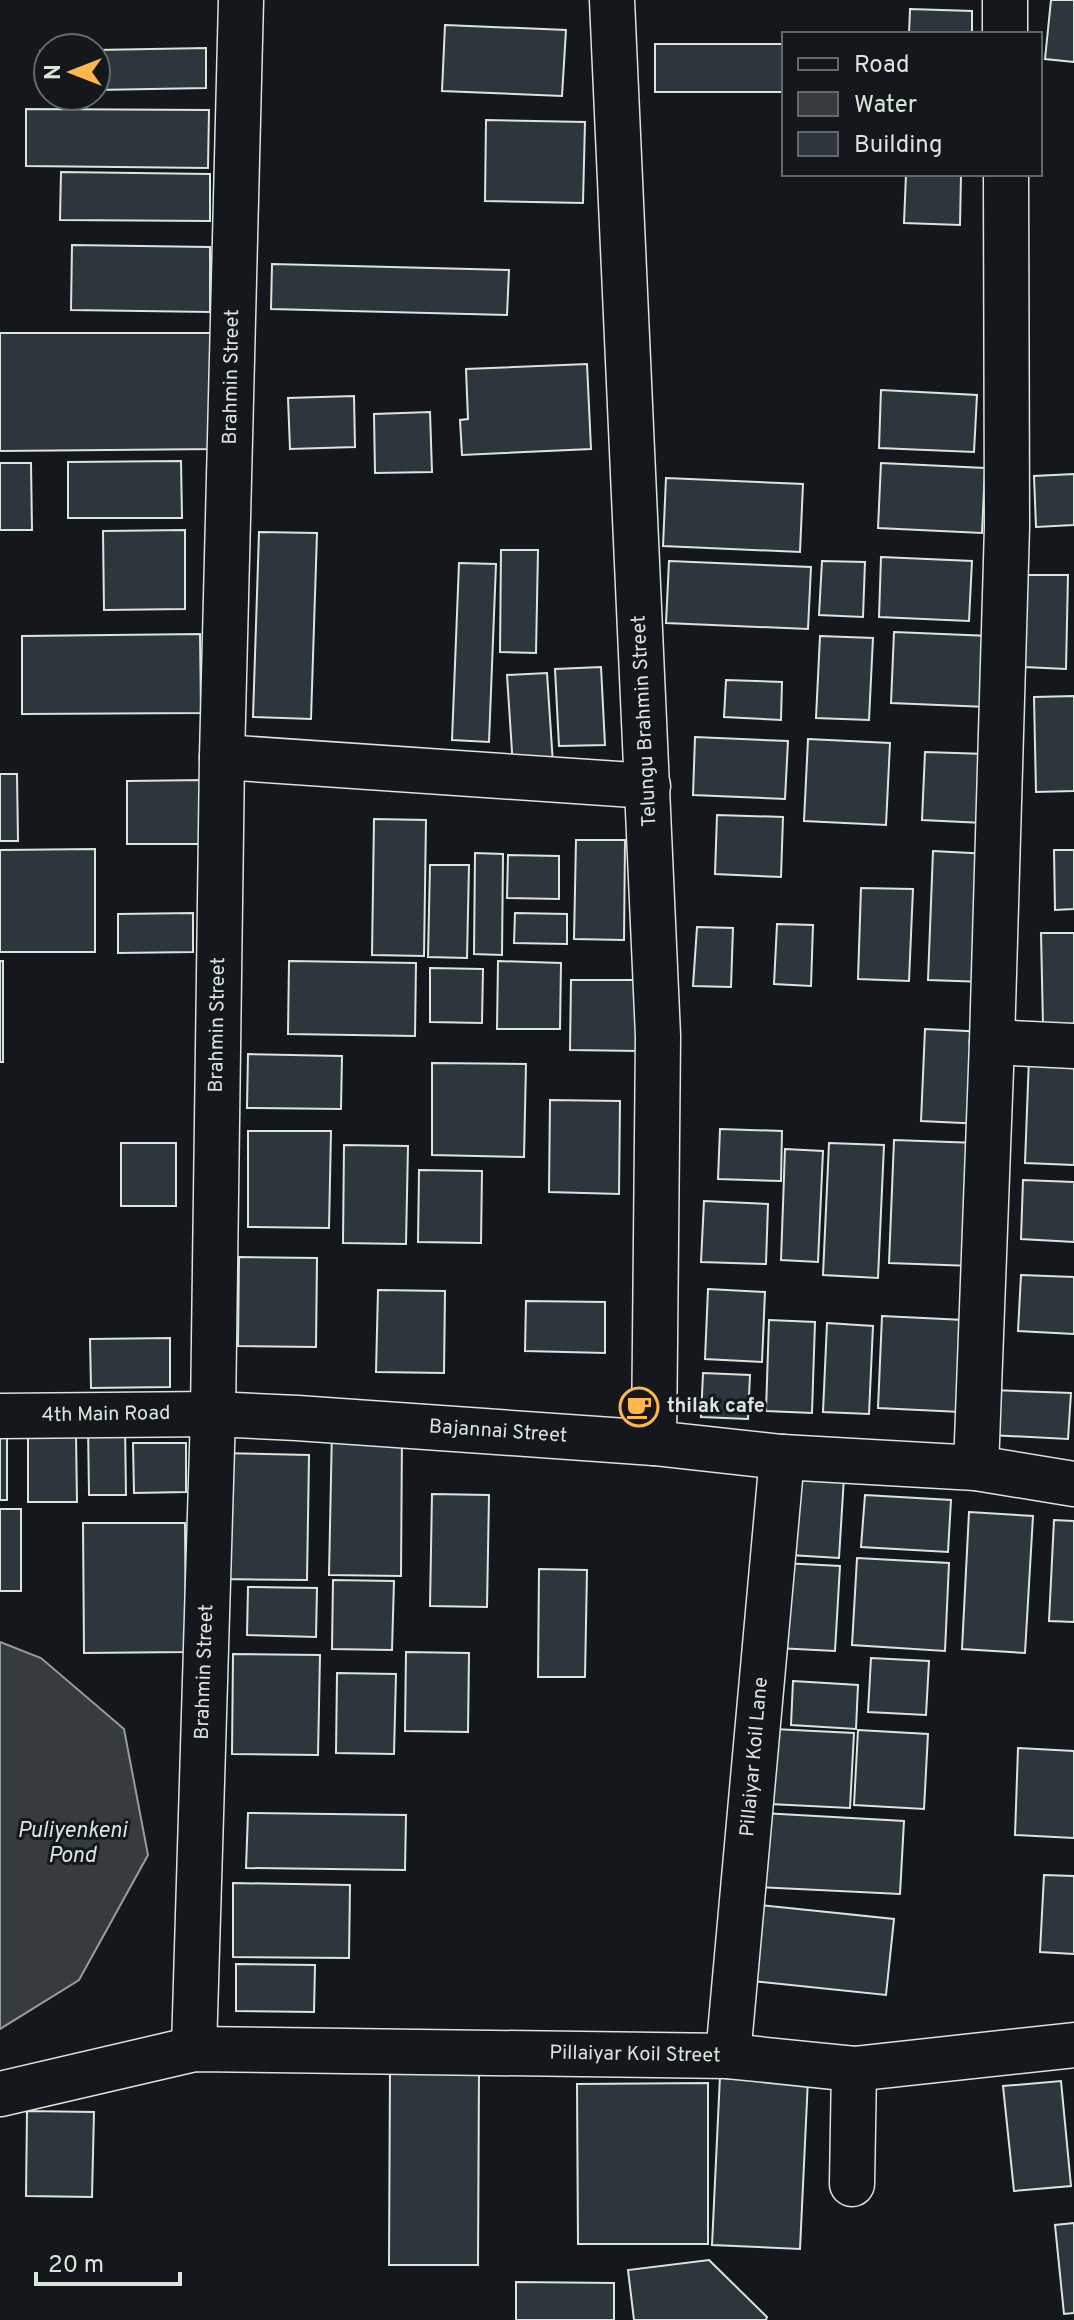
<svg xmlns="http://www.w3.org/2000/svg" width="1074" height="2320" font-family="Overpass,sans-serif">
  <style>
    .water { fill: #363b3e; stroke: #939e99; stroke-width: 2 }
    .building { fill: #2c363c; stroke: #d8e6dc; stroke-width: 2 }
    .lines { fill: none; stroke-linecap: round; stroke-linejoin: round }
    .street-casing { stroke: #d8e6dc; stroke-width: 47 }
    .street { stroke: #14181c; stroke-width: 44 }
    .labels { text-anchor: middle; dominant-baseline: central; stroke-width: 6; stroke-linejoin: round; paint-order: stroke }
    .street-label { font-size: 20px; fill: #d8e6dc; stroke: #14181c }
    .poi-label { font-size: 20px; font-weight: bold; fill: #d8e6dc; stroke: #14181c; text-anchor: start }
    .water-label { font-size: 22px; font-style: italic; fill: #d8e6dc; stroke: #14181c }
  </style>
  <rect width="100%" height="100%" fill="#14181c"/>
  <path class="water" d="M0 1642 41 1658 124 1729 148 1855 79 1980 0 2029Z"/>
  <g class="building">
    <path d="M1051 0H1074V62L1045 59Z"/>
    <path d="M910 9 972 11V34H909Z"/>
    <path d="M445 25 566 30 562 96 442 91Z"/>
    <rect x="655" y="44" width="129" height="48"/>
    <path d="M206 48V88L96 90V50Z"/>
    <path d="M40 51H48V91H41Z"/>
    <path d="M26 109 209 110 208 168 26 166Z"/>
    <path d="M486 120 585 122 583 203 485 201Z"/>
    <path d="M61 172 210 174V221L60 220Z"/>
    <path d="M906 174H961L960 225 904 223Z"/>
    <path d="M72 245 210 247V312L71 310Z"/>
    <path d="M272 264 509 270 507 315 271 309Z"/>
    <path d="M0 333H217V449L0 451Z"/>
    <path d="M587 364 591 449 462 455 460 420 468 419 466 369Z"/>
    <path d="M881 390 977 395 974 452 879 448Z"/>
    <path d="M354 396 355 447 290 449 288 398Z"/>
    <path d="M430 412 432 472 375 473 374 414Z"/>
    <path d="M181 461 182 518H68V462Z"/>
    <path d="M0 463H31L32 530H0Z"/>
    <path d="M881 463 985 468 982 533 878 528Z"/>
    <path d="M1074 474V525L1036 527 1034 476Z"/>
    <path d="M666 478 803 484 800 552 663 546Z"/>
    <path d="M185 530V609L104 610 103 531Z"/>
    <path d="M259 532 317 533 311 719 253 717Z"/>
    <path d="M501 550H538L536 653 500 652Z"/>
    <path d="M881 557 972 561 969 621 879 617Z"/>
    <path d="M669 561 811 567 808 629 666 623Z"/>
    <path d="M822 561 865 562 863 617 819 615Z"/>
    <path d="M459 563 496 564 489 742 452 740Z"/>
    <path d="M1027 575H1068L1066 669 1024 667Z"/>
    <path d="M894 632 990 636 987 707 891 703Z"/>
    <path d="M200 634 201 713 22 714V636Z"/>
    <path d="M820 636 873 638 869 720 816 718Z"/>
    <path d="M601 667 605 745 559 746 555 669Z"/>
    <path d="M547 673 553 764 513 767 507 675Z"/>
    <path d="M726 680 782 682 781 720 724 717Z"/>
    <path d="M1074 696V791L1036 792 1034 697Z"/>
    <path d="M695 737 788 741 785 799 693 795Z"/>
    <path d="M808 739 890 743 886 825 804 821Z"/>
    <path d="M925 752 986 754 983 823 922 820Z"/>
    <path d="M0 774H17L18 841H0Z"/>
    <path d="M204 780 205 844H127V781Z"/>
    <path d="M717 815 783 817 781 877 715 874Z"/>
    <path d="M374 819 426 820 424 956 372 955Z"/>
    <path d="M576 840H625L624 940 574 939Z"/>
    <path d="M95 849V952H0V850Z"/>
    <path d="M1054 850H1074V909L1055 910Z"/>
    <path d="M933 851 989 854 984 982 928 980Z"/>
    <path d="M475 853 503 854 502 955 474 954Z"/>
    <path d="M508 855 559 856V899L507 898Z"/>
    <path d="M430 865H469L467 958 428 957Z"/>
    <path d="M861 888 913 889 909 981 858 979Z"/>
    <path d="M193 913V952L118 953V914Z"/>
    <path d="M515 913 567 914V944L514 943Z"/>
    <path d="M777 924 813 925 811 986 774 984Z"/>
    <path d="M697 927 733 928 731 987 693 986Z"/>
    <path d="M1041 933H1074V1025L1043 1026Z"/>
    <rect x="0" y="961" width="3" height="101"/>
    <path d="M289 961 416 963 415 1036 288 1034Z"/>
    <path d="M498 961 561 963 560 1029H497Z"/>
    <path d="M430 968 483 969 482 1023 430 1022Z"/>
    <path d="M571 980H641L639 1051 570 1050Z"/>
    <path d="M925 1029 987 1032 983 1124 921 1121Z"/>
    <path d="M248 1054 342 1056 341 1109 247 1108Z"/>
    <path d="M1029 1057 1074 1059V1165L1025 1163Z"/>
    <path d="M432 1063 526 1064 524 1157 432 1155Z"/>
    <path d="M550 1100 620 1101 619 1194 549 1192Z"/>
    <path d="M720 1129 782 1131 781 1181 718 1179Z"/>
    <path d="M248 1131H331L329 1228 248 1227Z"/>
    <path d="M894 1140 977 1143 972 1266 889 1263Z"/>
    <rect x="121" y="1143" width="55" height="63"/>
    <path d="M829 1143 884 1145 878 1278 823 1275Z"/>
    <path d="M344 1145 408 1146 406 1244 343 1243Z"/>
    <path d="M785 1149 823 1151 818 1262 781 1260Z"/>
    <path d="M419 1170 482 1171 481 1243 418 1242Z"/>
    <path d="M1023 1180 1074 1182V1242L1021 1239Z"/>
    <path d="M704 1201 768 1204 766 1264 701 1262Z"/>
    <path d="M239 1257 317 1258 316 1347 238 1346Z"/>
    <path d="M1021 1275 1074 1277V1334L1018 1331Z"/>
    <path d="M708 1289 765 1292 762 1362 705 1359Z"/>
    <path d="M378 1290 445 1291 444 1373 376 1372Z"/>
    <path d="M526 1301 605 1302V1353L525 1351Z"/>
    <path d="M882 1316 964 1320 960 1412 878 1408Z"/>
    <path d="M769 1320 815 1322 812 1413 766 1411Z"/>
    <path d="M827 1323 873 1326 869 1414 823 1412Z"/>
    <path d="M170 1338V1387L91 1388 90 1339Z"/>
    <path d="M703 1373 750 1375 748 1419 701 1417Z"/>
    <path d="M992 1390 1071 1393 1068 1439 990 1435Z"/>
    <path d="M88 1424H125L126 1495H89Z"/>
    <rect x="0" y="1425" width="7" height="75"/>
    <path d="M332 1429 402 1431 401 1576 329 1575Z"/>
    <path d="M28 1435H76L77 1502H28Z"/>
    <path d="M133 1443H186V1492L134 1493Z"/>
    <path d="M219 1453 309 1455 307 1580 217 1579Z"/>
    <path d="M794 1475 844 1477 839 1558 790 1555Z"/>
    <path d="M432 1494 489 1495 487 1607 430 1606Z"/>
    <path d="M865 1495 951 1500 948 1552 861 1547Z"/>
    <rect x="0" y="1509" width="21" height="82"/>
    <path d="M969 1512 1033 1516 1025 1653 962 1649Z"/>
    <path d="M1054 1520 1074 1521V1622L1049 1621Z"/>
    <path d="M83 1523H185L186 1652 84 1653Z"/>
    <path d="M857 1558 949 1563 945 1651 852 1645Z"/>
    <path d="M782 1563 840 1566 835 1651 777 1648Z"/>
    <path d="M539 1569 587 1570 585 1677H538Z"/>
    <path d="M333 1580 394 1581 392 1650 332 1649Z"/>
    <path d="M248 1587 317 1588 316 1637 247 1635Z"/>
    <path d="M406 1652 469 1653 468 1732 405 1731Z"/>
    <path d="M233 1654 320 1655 318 1755 232 1754Z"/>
    <path d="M871 1658 929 1661 926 1715 868 1712Z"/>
    <path d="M337 1673 396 1674 394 1754 336 1753Z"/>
    <path d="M793 1681 858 1685 856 1729 791 1725Z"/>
    <path d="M774 1729 854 1733 850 1808 770 1804Z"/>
    <path d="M858 1730 928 1734 924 1809 854 1805Z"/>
    <path d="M1018 1748 1074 1751V1838L1015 1835Z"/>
    <path d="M248 1813 406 1815 405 1870 246 1868Z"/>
    <path d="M761 1813 904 1821 900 1894 757 1887Z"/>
    <path d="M1044 1875 1074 1876V1954L1040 1952Z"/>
    <path d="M233 1883 350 1885 349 1958 233 1957Z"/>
    <path d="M760 1905 894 1919 886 1995 752 1981Z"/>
    <path d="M236 1964 315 1965 314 2012 236 2011Z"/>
    <path d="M390 2065H479L478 2265H389Z"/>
    <path d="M720 2076 808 2079 800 2249 712 2245Z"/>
    <path d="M1061 2081 1071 2186 1014 2191 1003 2086Z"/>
    <path d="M708 2083V2244H578L577 2084Z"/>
    <path d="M27 2111 94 2112 92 2197 26 2196Z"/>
    <path d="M1074 2223V2313L1064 2314 1055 2225Z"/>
    <path d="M709 2260 767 2317 766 2320H634L628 2270Z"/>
    <path d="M516 2282 614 2283V2320H516Z"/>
  </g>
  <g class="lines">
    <defs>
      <g id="street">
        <path d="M612 0 658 1036 654 1443"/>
        <path d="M1005 0V34"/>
        <path d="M222 757 648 786"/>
        <path d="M992 1042 1074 1046"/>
        <path d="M0 1416 213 1414 297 1418 654 1443 782 1457 976 1468 1074 1484"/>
        <path d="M976 1468 992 1042 1007 527 1006 174"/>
        <path d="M194 2049 213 1414 222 757 241 0"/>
        <path d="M728 2056 782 1457"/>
        <path d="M0 2094 194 2049 728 2056 854 2069 1074 2045"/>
        <path d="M852 2184 854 2069"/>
      </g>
    </defs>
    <use href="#street" class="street-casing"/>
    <use href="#street" class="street"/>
  </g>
  <defs>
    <symbol id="cafe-ring" viewBox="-11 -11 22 22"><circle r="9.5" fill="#14181c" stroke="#ffb74d" stroke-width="1.5"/><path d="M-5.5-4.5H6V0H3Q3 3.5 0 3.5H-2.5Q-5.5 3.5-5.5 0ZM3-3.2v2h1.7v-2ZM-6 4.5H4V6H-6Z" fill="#ffb74d"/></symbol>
  </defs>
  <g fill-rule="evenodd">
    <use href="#cafe-ring" x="617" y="1385" width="44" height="44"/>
  </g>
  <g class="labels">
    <g class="street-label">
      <text transform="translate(232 377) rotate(-89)">Brahmin Street</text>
      <text transform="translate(645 721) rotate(-93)">Telungu Brahmin Street</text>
      <text transform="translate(218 1025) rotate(-89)">Brahmin Street</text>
      <text transform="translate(106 1415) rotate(-1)">4th Main Road</text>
      <text transform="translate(498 1432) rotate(4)">Bajannai Street</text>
      <text transform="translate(205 1672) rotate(-88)">Brahmin Street</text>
      <text transform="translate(755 1757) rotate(-85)">Pillaiyar Koil Lane</text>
      <text transform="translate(635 2055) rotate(1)">Pillaiyar Koil Street</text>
    </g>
    <g class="poi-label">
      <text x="667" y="1407">thilak cafe</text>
    </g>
    <g class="water-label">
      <text x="72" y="1831">Puliyenkeni<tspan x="72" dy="25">Pond</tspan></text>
    </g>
  </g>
  <rect x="782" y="32" width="260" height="144" fill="#14181c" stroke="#626a69" stroke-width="2"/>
  <rect x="798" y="58" width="40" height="12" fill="#14181c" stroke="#626a69" stroke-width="2"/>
  <text x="854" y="72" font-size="24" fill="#d8e6dc">Road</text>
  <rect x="798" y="92" width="40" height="24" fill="#363b3e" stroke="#626a69" stroke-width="2"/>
  <text x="854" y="112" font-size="24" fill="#d8e6dc">Water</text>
  <rect x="798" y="132" width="40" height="24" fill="#2c363c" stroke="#626a69" stroke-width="2"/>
  <text x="854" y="152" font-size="24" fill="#d8e6dc">Building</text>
  <g transform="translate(72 72) rotate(270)"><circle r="38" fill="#14181c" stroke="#626a69" stroke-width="2"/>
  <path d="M0-6L14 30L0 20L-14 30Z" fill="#ffb74d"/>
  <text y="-12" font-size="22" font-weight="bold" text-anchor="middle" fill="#d8e6dc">N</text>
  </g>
  <path d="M36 2272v12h144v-12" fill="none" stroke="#d8e6dc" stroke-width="4"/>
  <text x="48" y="2272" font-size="24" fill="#d8e6dc" stroke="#14181c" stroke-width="6" paint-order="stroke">20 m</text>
</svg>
